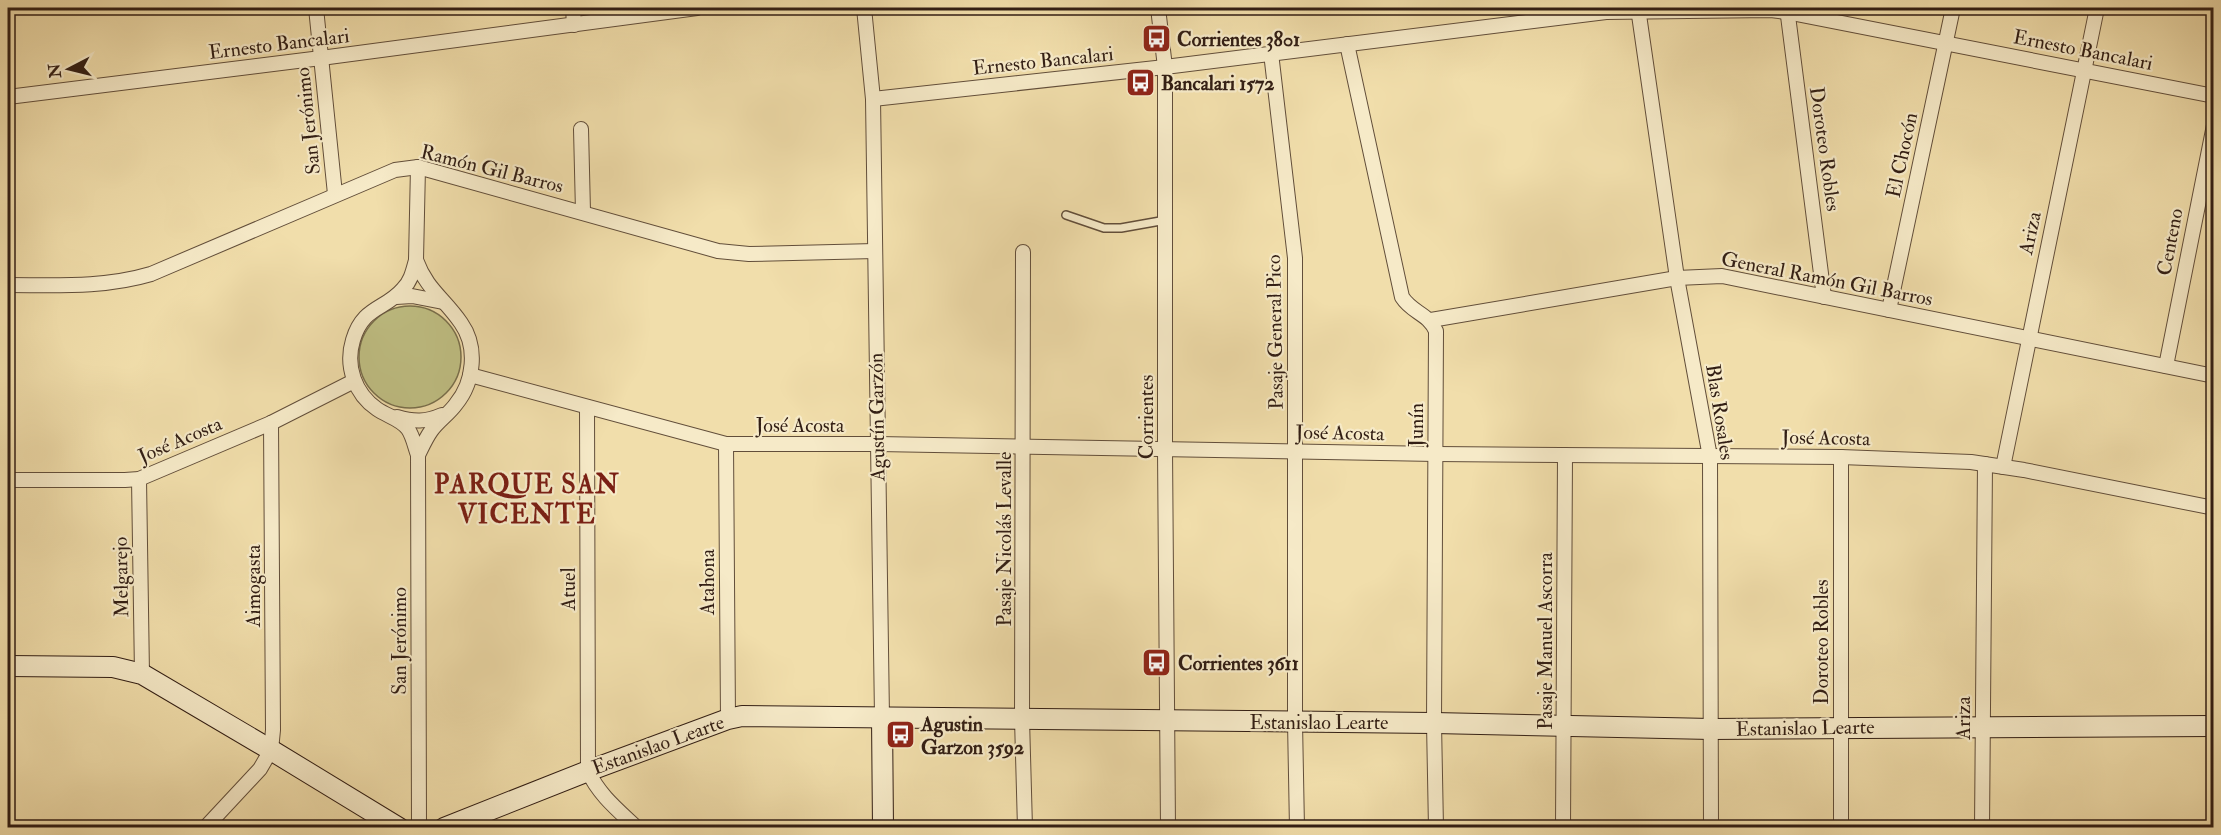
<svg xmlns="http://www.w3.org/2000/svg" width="2221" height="835" font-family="'IM FELL Double Pica',serif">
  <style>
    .green { fill: #c0c084; stroke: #796f4c; stroke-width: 1.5 }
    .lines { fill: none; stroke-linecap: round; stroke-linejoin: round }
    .lane-casing { stroke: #624e3a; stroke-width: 10 }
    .street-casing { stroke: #624e3a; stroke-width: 16 }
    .secondary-casing { stroke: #321e14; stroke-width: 22 }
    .lane { stroke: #f6eac8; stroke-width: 7 }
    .street { stroke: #f6eac8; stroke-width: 14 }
    .secondary { stroke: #f6eac8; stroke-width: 20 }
    .labels { text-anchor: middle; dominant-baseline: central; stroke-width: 4.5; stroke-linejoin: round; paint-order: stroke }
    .poi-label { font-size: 20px; font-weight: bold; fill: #321e14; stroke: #f6eac8; text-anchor: start }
    .street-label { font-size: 20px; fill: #321e14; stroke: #f6eac8 }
    .district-label { font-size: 26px; font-weight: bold; letter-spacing: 1.5px; fill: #7a1f14; stroke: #f6eac8 }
  </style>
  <rect width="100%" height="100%" fill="#f1deab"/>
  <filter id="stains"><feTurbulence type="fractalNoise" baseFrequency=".00333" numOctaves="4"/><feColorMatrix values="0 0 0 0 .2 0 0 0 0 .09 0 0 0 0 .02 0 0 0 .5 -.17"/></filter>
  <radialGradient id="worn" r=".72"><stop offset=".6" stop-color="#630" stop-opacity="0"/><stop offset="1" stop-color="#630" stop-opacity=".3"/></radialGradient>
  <circle class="green" cx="410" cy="357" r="51"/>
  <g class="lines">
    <defs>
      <path id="lane" d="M1066 215 1104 228H1121L1166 220"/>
      <g id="street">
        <path d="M316 8 335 194"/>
        <path d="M573 8 574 25"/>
        <path d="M864 8 873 99 882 717"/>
        <path d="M1158 8 1165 67V450L1168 828"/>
        <path d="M1638 8 1677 278 1710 457 1711 828"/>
        <path d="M1787 8 1824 297"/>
        <path d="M1347 44 1402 297C1412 313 1428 313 1436 331L1434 723 1436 828"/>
        <path d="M1271 53 1295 258V722L1297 828"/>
        <path d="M8 97 321 58 697 8"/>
        <path d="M873 99 1165 67 1606 12 1771 10 1786 12 2214 96"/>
        <path d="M581 129 583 212"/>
        <path d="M1023 252 1022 719 1025 828"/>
        <path d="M416 260 418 167"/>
        <path d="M8 285C56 285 104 288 151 274L395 170 418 167 718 251 749 254 875 251"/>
        <path d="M396 297 412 296 443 302"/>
        <path d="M1889 310 1953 8"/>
        <path d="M1431 320 1677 278 1722 276 2214 376"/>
        <path d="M2166 366 2214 125"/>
        <path d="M470 375 726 444H878L1436 454 1841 457 1971 462 2024 470 2214 508"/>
        <path d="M587 407 588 771C599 795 618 810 637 828"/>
        <path d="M397 417C414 422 426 422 442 415"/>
        <path d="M726 444 728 719"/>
        <path d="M418 455C422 447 426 438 431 431 438 421 449 414 456 404 474 382 478 347 461 323 444 298 427 290 416 260 413 271 411 281 403 289 385 310 363 306 353 340 345 366 355 394 377 409 387 416 401 419 408 429 413 436 415 447 418 455L419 828"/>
        <path d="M1841 457V828"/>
        <path d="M2003 467 2097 8"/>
        <path d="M139 479 142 674"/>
        <path d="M8 480H125L139 479 271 423 354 381"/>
        <path d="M205 828 260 769 271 750 273 730 271 423"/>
        <path d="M1563 828 1565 455"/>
        <path d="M1982 828 1985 464"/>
      </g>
      <g id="secondary">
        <path d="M8 666 113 667 142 674 271 750 399 828"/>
        <path d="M882 717 883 828"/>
        <path d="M444 828 588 771 728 719 742 716 1434 723 1711 729 2214 726"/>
      </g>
    </defs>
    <use href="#lane" class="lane-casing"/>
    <use href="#street" class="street-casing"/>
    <use href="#secondary" class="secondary-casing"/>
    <use href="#lane" class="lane"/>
    <use href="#street" class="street"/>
    <use href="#secondary" class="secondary"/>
  </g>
  <defs>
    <symbol id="bus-square" viewBox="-11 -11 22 22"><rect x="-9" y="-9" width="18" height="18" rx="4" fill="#8f2418" stroke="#f6eac8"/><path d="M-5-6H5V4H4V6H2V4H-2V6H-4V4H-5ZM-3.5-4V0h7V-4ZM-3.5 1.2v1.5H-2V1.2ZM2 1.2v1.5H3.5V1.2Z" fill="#fff"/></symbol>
  </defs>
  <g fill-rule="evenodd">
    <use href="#bus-square" x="1140" y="22" width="33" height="33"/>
    <use href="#bus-square" x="1124" y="66" width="33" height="33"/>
    <use href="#bus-square" x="1140" y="646" width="33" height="33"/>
    <use href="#bus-square" x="884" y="718" width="33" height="33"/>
  </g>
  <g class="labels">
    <g class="poi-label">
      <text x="1177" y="39">Corrientes 3801</text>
      <text x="1161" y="83">Bancalari 1572</text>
      <text x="1178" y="663">Corrientes 3611</text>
      <text x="921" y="724">Agustin<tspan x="921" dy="23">Garzon 3592</tspan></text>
    </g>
    <g class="street-label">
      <text transform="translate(279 44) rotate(-7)">Ernesto Bancalari</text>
      <text transform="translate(2083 50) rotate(11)">Ernesto Bancalari</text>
      <text transform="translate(1043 61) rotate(-6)">Ernesto Bancalari</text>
      <text transform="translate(308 121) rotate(-96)">San Jerónimo</text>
      <text transform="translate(1825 149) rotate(82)">Doroteo Robles</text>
      <text transform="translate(1902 155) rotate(-78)">El Chocón</text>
      <text transform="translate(492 169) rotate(14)">Ramón Gil Barros</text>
      <text transform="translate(2030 233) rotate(-78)">Ariza</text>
      <text transform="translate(2170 242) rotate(-79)">Centeno</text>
      <text transform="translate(1827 279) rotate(11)">General Ramón Gil Barros</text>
      <text transform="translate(1275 332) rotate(-91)">Pasaje General Pico</text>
      <text transform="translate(1720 412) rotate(81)">Blas Rosales</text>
      <text transform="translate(877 417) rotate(-91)">Agustín Garzón</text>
      <text transform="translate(1146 417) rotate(-90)">Corrientes</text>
      <text x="800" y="425">José Acosta</text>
      <text transform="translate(1416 425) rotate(-90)">Junín</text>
      <text transform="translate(1340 433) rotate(1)">José Acosta</text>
      <text transform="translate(1826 438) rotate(1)">José Acosta</text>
      <text transform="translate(180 440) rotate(-23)">José Acosta</text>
      <text transform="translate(1004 539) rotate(-90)">Pasaje Nicolás Levalle</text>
      <text transform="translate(121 577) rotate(-91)">Melgarejo</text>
      <text transform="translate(707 582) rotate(-90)">Atahona</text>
      <text transform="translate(253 586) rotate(-90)">Aimogasta</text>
      <text transform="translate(568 589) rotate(-90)">Atuel</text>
      <text transform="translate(399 641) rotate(-90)">San Jerónimo</text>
      <text transform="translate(1545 641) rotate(-90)">Pasaje Manuel Ascorra</text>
      <text transform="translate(1821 642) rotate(-90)">Doroteo Robles</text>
      <text transform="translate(1963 718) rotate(-90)">Ariza</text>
      <text x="1319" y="722">Estanislao Learte</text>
      <text transform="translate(1805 728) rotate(-1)">Estanislao Learte</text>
      <text transform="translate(658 745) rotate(-20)">Estanislao Learte</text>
    </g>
    <g class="district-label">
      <text x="527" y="485">PARQUE SAN<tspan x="527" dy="30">VICENTE</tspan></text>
    </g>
  </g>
  <rect width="2221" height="835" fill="none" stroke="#f1deab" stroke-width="30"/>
  <rect x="9" y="9" width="2203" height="817" fill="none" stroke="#321e14" stroke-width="3"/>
  <rect x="15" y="15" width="2191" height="805" fill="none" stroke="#321e14" stroke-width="1.5"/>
  <g transform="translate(69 69) rotate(263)" stroke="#f6eac8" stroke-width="4.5" paint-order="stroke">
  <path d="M0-4.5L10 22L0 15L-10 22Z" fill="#321e14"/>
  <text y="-9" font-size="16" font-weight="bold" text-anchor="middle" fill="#321e14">N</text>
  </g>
  <rect width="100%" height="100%" filter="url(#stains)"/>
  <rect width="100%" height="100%" fill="url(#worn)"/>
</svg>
